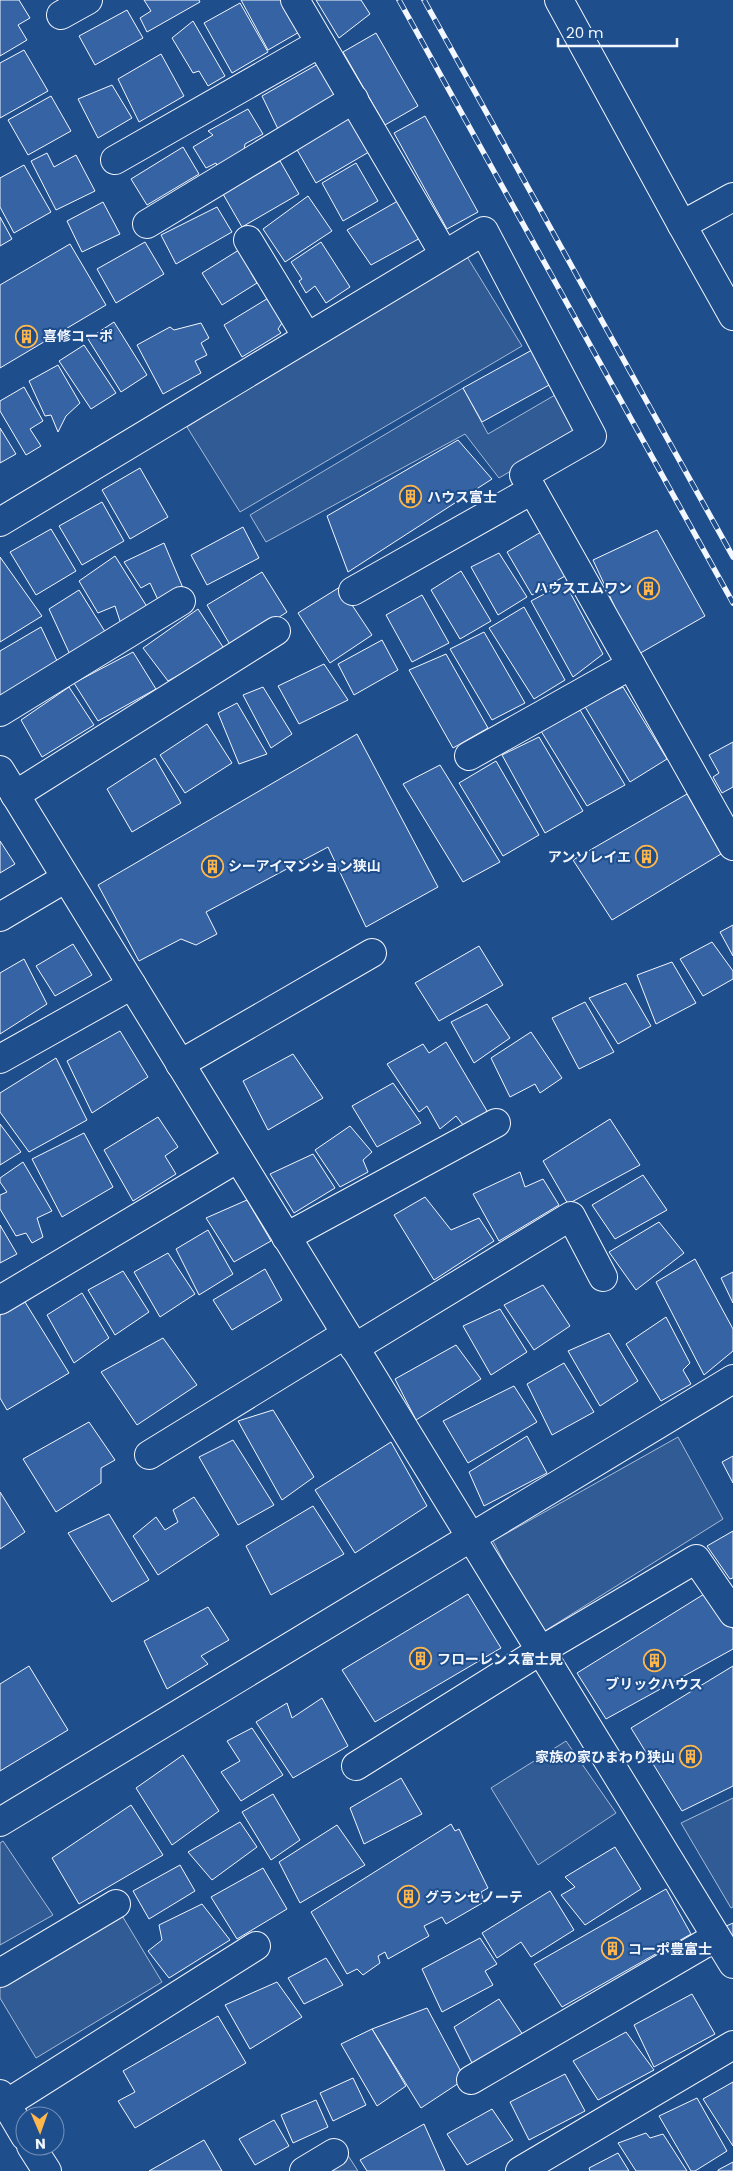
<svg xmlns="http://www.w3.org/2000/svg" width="733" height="2171" font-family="Poppins,'Noto Sans JP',sans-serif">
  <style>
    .built { fill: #305b95; stroke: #a8bbd7 }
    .building { fill: #3563a3; stroke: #f2f6ff }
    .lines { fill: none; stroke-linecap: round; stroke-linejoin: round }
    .minor-casing { stroke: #f2f6ff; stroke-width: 30 }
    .major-casing { stroke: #f2f6ff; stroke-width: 30 }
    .minor { stroke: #1f4e8c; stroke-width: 28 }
    .major { stroke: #1f4e8c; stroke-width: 28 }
    .rail-casing { stroke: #f2f6ff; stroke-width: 5.5 }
    .rail { stroke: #1f4e8c; stroke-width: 4; stroke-dasharray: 11; stroke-linecap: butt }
    .labels { text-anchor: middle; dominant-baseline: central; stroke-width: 4; stroke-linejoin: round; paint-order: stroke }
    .poi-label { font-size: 14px; font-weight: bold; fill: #f2f6ff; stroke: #1f4e8c; text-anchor: start }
  </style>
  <rect width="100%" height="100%" fill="#1f4e8c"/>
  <g class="built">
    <path d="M466 255 522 346 240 512 187 427Z"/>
    <path d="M463 388 488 434 555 395 577 432 499 478 465 434 266 542 250 515Z"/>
    <path d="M678 1437 723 1519 540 1634 493 1541Z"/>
    <path d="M566 1741 616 1813 538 1865 491 1788Z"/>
    <path d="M733 1798V1907L731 1908 681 1823Z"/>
    <path d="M3 1841 53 1915 0 1945V1843Z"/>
    <path d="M121 1914 162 1982 36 2058 0 1998V1983Z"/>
    <path d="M347 2154 358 2171H319Z"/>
  </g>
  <g class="building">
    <path d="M0 0H19L30 18 18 25 27 40 0 56Z"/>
    <path d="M144 0H199L200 2 147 32 140 18 151 11Z"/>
    <path d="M241 0H285L301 31 268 50Z"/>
    <path d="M316 0H361L370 14 339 38Z"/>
    <path d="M240 3 268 52 232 73 204 23Z"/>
    <path d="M127 10 143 38 95 65 79 36Z"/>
    <path d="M193 21 225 76 208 86 199 71 193 73 172 38Z"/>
    <path d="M376 33 418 106 385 125 343 52Z"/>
    <path d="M24 50 48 91 0 118V63Z"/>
    <path d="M161 54 184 96 139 122 118 79Z"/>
    <path d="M318 64 336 96 278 129 262 96Z"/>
    <path d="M112 85 132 118 98 138 78 99Z"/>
    <path d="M51 96 71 131 28 155 8 120Z"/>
    <path d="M248 109 263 134 245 144 244 150 217 166 216 163 206 168 193 147 213 135 208 131Z"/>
    <path d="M354 114 374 149 316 183 296 148Z"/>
    <path d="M425 116 478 212 447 229 394 133Z"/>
    <path d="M183 147 199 174 147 205 131 179Z"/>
    <path d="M47 153 54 167 76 155 95 191 56 210 31 161Z"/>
    <path d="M280 161 299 194 242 227 223 194Z"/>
    <path d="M356 163 378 201 343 221 322 183Z"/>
    <path d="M24 165 51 212 14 233 0 207V178Z"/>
    <path d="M308 196 332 231 285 262 263 229Z"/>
    <path d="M403 198 424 236 371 265 347 230Z"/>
    <path d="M103 202 120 234 82 252 67 221Z"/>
    <path d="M217 207 232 232 176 264 161 235Z"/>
    <path d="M0 217 12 239 0 246Z"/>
    <path d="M145 242 164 274 116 303 97 269Z"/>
    <path d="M321 242 350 287 326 303 315 286 306 293 299 281 302 279 291 262Z"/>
    <path d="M70 244 106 305 0 368V285Z"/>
    <path d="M242 248 256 270 251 273 257 283 222 305 202 273Z"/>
    <path d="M270 297 284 320 278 329 281 333 242 357 224 325Z"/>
    <path d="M114 322 147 375 121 392 88 339Z"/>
    <path d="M201 323 209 338 201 343 207 355 195 361 201 373 163 394 137 345 170 327 174 330Z"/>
    <path d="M84 345 116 393 91 409 59 361Z"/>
    <path d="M532 350 551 384 482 422 463 388Z"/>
    <path d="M58 365 80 403 66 416 58 432 51 415 45 416 29 381Z"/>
    <path d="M24 387 43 421 30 429 41 446 26 455 0 411V401Z"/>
    <path d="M0 428 16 454 0 463Z"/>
    <path d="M458 440 492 479 348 572 327 516Z"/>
    <path d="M140 468 168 517 130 539 102 490Z"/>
    <path d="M102 502 124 541 82 565 59 526Z"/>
    <path d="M243 527 259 558 207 585 191 555Z"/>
    <path d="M51 529 76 571 36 595 10 552Z"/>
    <path d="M657 530 705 616 637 655 593 560Z"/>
    <path d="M541 532 565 576 532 595 507 552Z"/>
    <path d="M164 543 183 588 160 604 150 583 141 588 124 562Z"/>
    <path d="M499 553 527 597 498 615 471 567Z"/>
    <path d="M115 556 151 613 123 630 115 606 98 613 79 581Z"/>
    <path d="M0 557 42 616 0 642Z"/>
    <path d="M461 571 491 621 460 639 431 590Z"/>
    <path d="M262 572 287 612 232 648 207 605Z"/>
    <path d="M565 583 603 654 573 677 531 601Z"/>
    <path d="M340 587 372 635 330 663 298 613Z"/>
    <path d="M79 590 109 638 73 661 49 609Z"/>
    <path d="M422 595 449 643 412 662 386 615Z"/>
    <path d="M524 607 565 680 534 699 489 628Z"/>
    <path d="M198 609 225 650 168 681 143 648Z"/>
    <path d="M41 627 59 665 0 702V651Z"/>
    <path d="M484 632 525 703 492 720 450 649Z"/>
    <path d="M382 640 398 670 354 695 338 664Z"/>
    <path d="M133 652 156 689 98 721 74 683Z"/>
    <path d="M446 654 488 728 453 748 409 670Z"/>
    <path d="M324 664 348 700 299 724 278 686Z"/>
    <path d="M69 687 94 725 42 757 21 720Z"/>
    <path d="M263 687 292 734 271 748 243 695Z"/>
    <path d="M623 687 667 759 630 782 584 705Z"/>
    <path d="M237 703 267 754 239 764 218 713Z"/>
    <path d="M580 710 625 785 587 806 541 731Z"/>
    <path d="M207 724 232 763 185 793 160 755Z"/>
    <path d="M357 734 438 887 366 927 328 847 206 912 217 934 196 945 181 939 139 961 98 885Z"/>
    <path d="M539 737 583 811 545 833 502 755Z"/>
    <path d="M733 742V787L722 793 713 777 719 773 709 755Z"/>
    <path d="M155 758 181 803 132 832 107 789Z"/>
    <path d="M496 761 539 835 503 856 459 783Z"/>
    <path d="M440 765 500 862 463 882 403 784Z"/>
    <path d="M687 794 721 854 612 920 573 860Z"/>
    <path d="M0 841 15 864 0 873Z"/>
    <path d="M733 925V956L720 932Z"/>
    <path d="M712 942 733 971V979L703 996 680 959Z"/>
    <path d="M73 944 92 975 55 996 36 966Z"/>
    <path d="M479 946 503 985 439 1021 415 983Z"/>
    <path d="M24 959 47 1004 0 1034V973Z"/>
    <path d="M672 962 696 1003 656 1024 637 975Z"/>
    <path d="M626 983 651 1026 618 1044 589 998Z"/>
    <path d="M585 1002 614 1052 579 1069 552 1018Z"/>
    <path d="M487 1004 510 1038 474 1063 451 1022Z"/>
    <path d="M120 1031 148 1077 92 1113 67 1061Z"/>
    <path d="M531 1032 562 1078 540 1093 535 1084 510 1097 491 1058Z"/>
    <path d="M446 1042 487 1111 467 1130 456 1116 440 1129 427 1106 419 1112 387 1064 423 1044 429 1053Z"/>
    <path d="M293 1054 323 1098 268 1130 243 1081Z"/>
    <path d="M56 1058 87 1120 29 1152 0 1112V1093Z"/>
    <path d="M393 1083 421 1123 377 1147 352 1106Z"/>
    <path d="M158 1117 178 1147 165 1156 176 1174 133 1201 104 1150Z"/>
    <path d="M610 1119 640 1165 568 1204 543 1161Z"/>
    <path d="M0 1124 21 1152 0 1165Z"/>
    <path d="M350 1126 372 1152 363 1160 368 1172 340 1187 315 1150Z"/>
    <path d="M84 1133 113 1187 62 1217 32 1159Z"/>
    <path d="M313 1154 335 1188 294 1213 270 1174Z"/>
    <path d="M23 1162 52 1211 37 1218 43 1237 32 1243 26 1233 16 1236 0 1209V1195L7 1192 0 1182V1178Z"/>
    <path d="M520 1172 525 1187 543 1179 559 1205 499 1241 473 1194Z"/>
    <path d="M643 1175 667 1210 615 1239 592 1205Z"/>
    <path d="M425 1197 451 1230 479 1218 494 1241 434 1280 394 1215Z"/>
    <path d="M247 1200 271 1241 234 1262 206 1218Z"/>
    <path d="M659 1222 684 1253 636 1290 609 1252Z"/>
    <path d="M0 1225 17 1254 0 1263Z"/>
    <path d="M208 1230 233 1274 199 1295 176 1249Z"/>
    <path d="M168 1253 195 1294 160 1317 134 1272Z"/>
    <path d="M695 1259 733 1329V1351L704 1375 656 1282Z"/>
    <path d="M265 1269 282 1300 232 1330 213 1300Z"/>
    <path d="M123 1271 149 1312 115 1335 88 1290Z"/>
    <path d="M733 1272V1303L721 1278Z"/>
    <path d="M543 1285 570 1326 534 1350 504 1305Z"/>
    <path d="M82 1293 109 1338 74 1363 47 1315Z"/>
    <path d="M25 1302 69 1373 7 1410 0 1398V1315Z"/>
    <path d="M500 1309 527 1352 491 1375 463 1326Z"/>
    <path d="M666 1317 690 1363 683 1370 691 1384 661 1401 626 1344Z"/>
    <path d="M609 1333 638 1381 600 1406 568 1351Z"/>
    <path d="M163 1338 197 1385 137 1425 101 1372Z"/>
    <path d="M456 1345 481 1379 416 1420 395 1379Z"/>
    <path d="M564 1363 594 1412 552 1435 527 1384Z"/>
    <path d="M514 1386 537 1422 468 1463 443 1421Z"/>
    <path d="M273 1410 314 1477 282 1500 238 1421Z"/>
    <path d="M89 1422 115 1460 101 1468V1483L56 1512 23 1459Z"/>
    <path d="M527 1436 547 1473 484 1506 469 1472Z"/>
    <path d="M233 1440 274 1505 238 1525 199 1457Z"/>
    <path d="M391 1442 427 1506 355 1553 315 1490Z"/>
    <path d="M733 1456V1483L722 1462Z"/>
    <path d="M0 1492 25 1532 0 1549Z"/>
    <path d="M194 1497 219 1535 158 1575 133 1536 156 1517 165 1530 178 1522 173 1510Z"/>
    <path d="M313 1506 344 1554 271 1595 246 1546Z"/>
    <path d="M109 1514 149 1580 112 1602 68 1533Z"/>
    <path d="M733 1531V1578L730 1579 707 1546Z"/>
    <path d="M709 1591 733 1629V1649L606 1719 577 1673Z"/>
    <path d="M468 1594 501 1648 375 1722 342 1670Z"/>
    <path d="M208 1607 229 1640 201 1656 208 1664 167 1689 144 1641Z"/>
    <path d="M29 1666 68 1730 0 1771V1684Z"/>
    <path d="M733 1666V1786L682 1811 631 1728Z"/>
    <path d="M322 1698 348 1746 293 1778 256 1722 287 1703 292 1718Z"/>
    <path d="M252 1728 283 1775 241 1801 221 1772 240 1761 227 1741Z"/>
    <path d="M183 1755 219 1811 172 1845 136 1788Z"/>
    <path d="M401 1778 422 1814 364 1844 350 1808Z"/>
    <path d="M273 1794 300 1840 271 1860 242 1812Z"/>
    <path d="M131 1805 163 1855 79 1904 52 1858Z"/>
    <path d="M240 1822 257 1847 212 1880 188 1852Z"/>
    <path d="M451 1824 455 1831 459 1829 488 1888 481 1892 484 1902 446 1924 442 1917 424 1926 429 1936 388 1959 385 1952 378 1956 380 1963 363 1975 357 1969 347 1974 311 1912Z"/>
    <path d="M337 1825 365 1865 300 1903 279 1862Z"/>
    <path d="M615 1847 641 1889 585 1925 561 1895 575 1887 565 1877Z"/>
    <path d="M180 1865 195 1891 149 1919 133 1891Z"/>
    <path d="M263 1868 287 1909 237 1939 211 1897Z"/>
    <path d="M666 1889 691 1934 562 2007 534 1964Z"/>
    <path d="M550 1891 574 1930 531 1957 521 1942 497 1958 482 1933Z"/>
    <path d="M202 1904 230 1940 169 1978 148 1951 162 1940 159 1925Z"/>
    <path d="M733 1923V1944L724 1927Z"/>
    <path d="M480 1938 497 1964 485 1971 493 1985 442 2012 422 1969Z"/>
    <path d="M326 1958 343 1985 304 2004 288 1978Z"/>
    <path d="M277 1982 302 2017 250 2049 225 2005Z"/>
    <path d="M692 1994 715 2034 654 2067 634 2025Z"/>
    <path d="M499 1999 523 2035 472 2063 454 2027Z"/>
    <path d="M427 2008 465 2079 421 2108 372 2029Z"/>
    <path d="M218 2016 246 2063 135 2128 118 2101 135 2092 123 2071Z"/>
    <path d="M372 2029 406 2086 377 2106 341 2044Z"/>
    <path d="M626 2032 654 2070 598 2100 573 2061Z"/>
    <path d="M565 2074 585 2111 529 2140 510 2102Z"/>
    <path d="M353 2078 366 2105 333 2121 320 2093Z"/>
    <path d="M733 2082V2146L703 2099Z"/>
    <path d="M697 2098 727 2151 695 2171H691L659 2116Z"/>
    <path d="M316 2100 328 2127 293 2143 281 2115Z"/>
    <path d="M492 2109 513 2140 467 2165 447 2134Z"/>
    <path d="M274 2120 289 2146 255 2165 239 2139Z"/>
    <path d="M424 2124 445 2171H367L360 2160Z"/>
    <path d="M646 2133 650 2138 663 2134 687 2171H636L618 2143Z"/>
    <path d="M204 2140 222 2171H149Z"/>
    <path d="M618 2153 629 2171H590L589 2168Z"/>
    <path d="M733 2162V2171H718V2170Z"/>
  </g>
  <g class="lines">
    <defs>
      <g id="minor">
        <path d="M295 0 444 254"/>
        <path d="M559 0 682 225"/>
        <path d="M61 15 88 0"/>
        <path d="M115 160 320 43"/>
        <path d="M733 197 682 225 733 316"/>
        <path d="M147 224 354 99"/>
        <path d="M248 240 307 337"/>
        <path d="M0 522 484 231 592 436 524 475 733 846"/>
        <path d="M353 591 532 490"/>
        <path d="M0 712 181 601"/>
        <path d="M469 756 631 665"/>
        <path d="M0 770 733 1964"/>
        <path d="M15 795 276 631"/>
        <path d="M0 917 66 878"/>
        <path d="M0 1059 132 985"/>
        <path d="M180 1064 372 953"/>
        <path d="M286 1237 496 1123"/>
        <path d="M0 1300 238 1158"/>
        <path d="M354 1348 571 1216 603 1277"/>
        <path d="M149 1455 346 1334"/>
        <path d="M356 1766 540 1651 696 1559 733 1613"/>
        <path d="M0 1822 733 1379"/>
        <path d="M0 1973 116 1904"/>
        <path d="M471 2080 716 1937"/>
        <path d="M6 2104 256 1946"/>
        <path d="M304 2171 334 2153"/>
        <path d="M520 2171 733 2045"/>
      </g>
      <g id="major">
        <path d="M0 2094 25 2136"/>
        <path d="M31 2146 47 2171"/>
      </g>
    </defs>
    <use href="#minor" class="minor-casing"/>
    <use href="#major" class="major-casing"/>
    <use href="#minor" class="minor"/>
    <use href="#major" class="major"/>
    <defs>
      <g id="rail">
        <path d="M399 0 733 603"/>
        <path d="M424 0 733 557"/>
      </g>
    </defs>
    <use href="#rail" class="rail-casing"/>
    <use href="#rail" class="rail"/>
  </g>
  <defs>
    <symbol id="building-ring" viewBox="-11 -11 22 22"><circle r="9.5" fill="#1f4e8c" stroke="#ffb74d" stroke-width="1.5"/><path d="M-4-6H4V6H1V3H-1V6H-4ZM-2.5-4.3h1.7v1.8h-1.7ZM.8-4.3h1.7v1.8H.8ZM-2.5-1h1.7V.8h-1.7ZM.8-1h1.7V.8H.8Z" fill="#ffb74d"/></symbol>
  </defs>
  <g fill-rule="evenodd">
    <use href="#building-ring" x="14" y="324" width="25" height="25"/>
    <use href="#building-ring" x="398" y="484" width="25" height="25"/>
    <use href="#building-ring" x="636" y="576" width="25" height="25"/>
    <use href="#building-ring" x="634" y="844" width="25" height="25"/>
    <use href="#building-ring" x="200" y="854" width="25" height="25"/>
    <use href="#building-ring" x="408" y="1646" width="25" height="25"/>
    <use href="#building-ring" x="642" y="1648" width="25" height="25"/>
    <use href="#building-ring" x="678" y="1744" width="25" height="25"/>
    <use href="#building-ring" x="396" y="1884" width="25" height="25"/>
    <use href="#building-ring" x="600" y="1936" width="25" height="25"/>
  </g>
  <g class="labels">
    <g class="poi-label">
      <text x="43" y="336">喜修コーポ</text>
      <text x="427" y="497">ハウス富士</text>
      <text x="632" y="588" text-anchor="end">ハウスエムワン</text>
      <text x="631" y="857" text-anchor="end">アンソレイエ</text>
      <text x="228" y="866">シーアイマンション狭山</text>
      <text x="437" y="1659">フローレンス富士見</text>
      <text x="654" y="1684" text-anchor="middle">ブリックハウス</text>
      <text x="675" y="1757" text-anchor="end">家族の家ひまわり狭山</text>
      <text x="425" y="1897">グランセノーテ</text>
      <text x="628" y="1949">コーポ豊富士</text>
    </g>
  </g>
  <g transform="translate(40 2131) rotate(178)"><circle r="24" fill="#1f4e8c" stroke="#7391ba"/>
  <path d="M0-4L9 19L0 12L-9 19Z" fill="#ffb74d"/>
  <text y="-8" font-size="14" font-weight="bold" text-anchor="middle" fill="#f2f6ff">N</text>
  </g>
  <path d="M558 38v8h119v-8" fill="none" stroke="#f2f6ff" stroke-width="2.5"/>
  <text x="566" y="38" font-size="15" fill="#f2f6ff" stroke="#1f4e8c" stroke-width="4" paint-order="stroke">20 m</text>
</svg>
